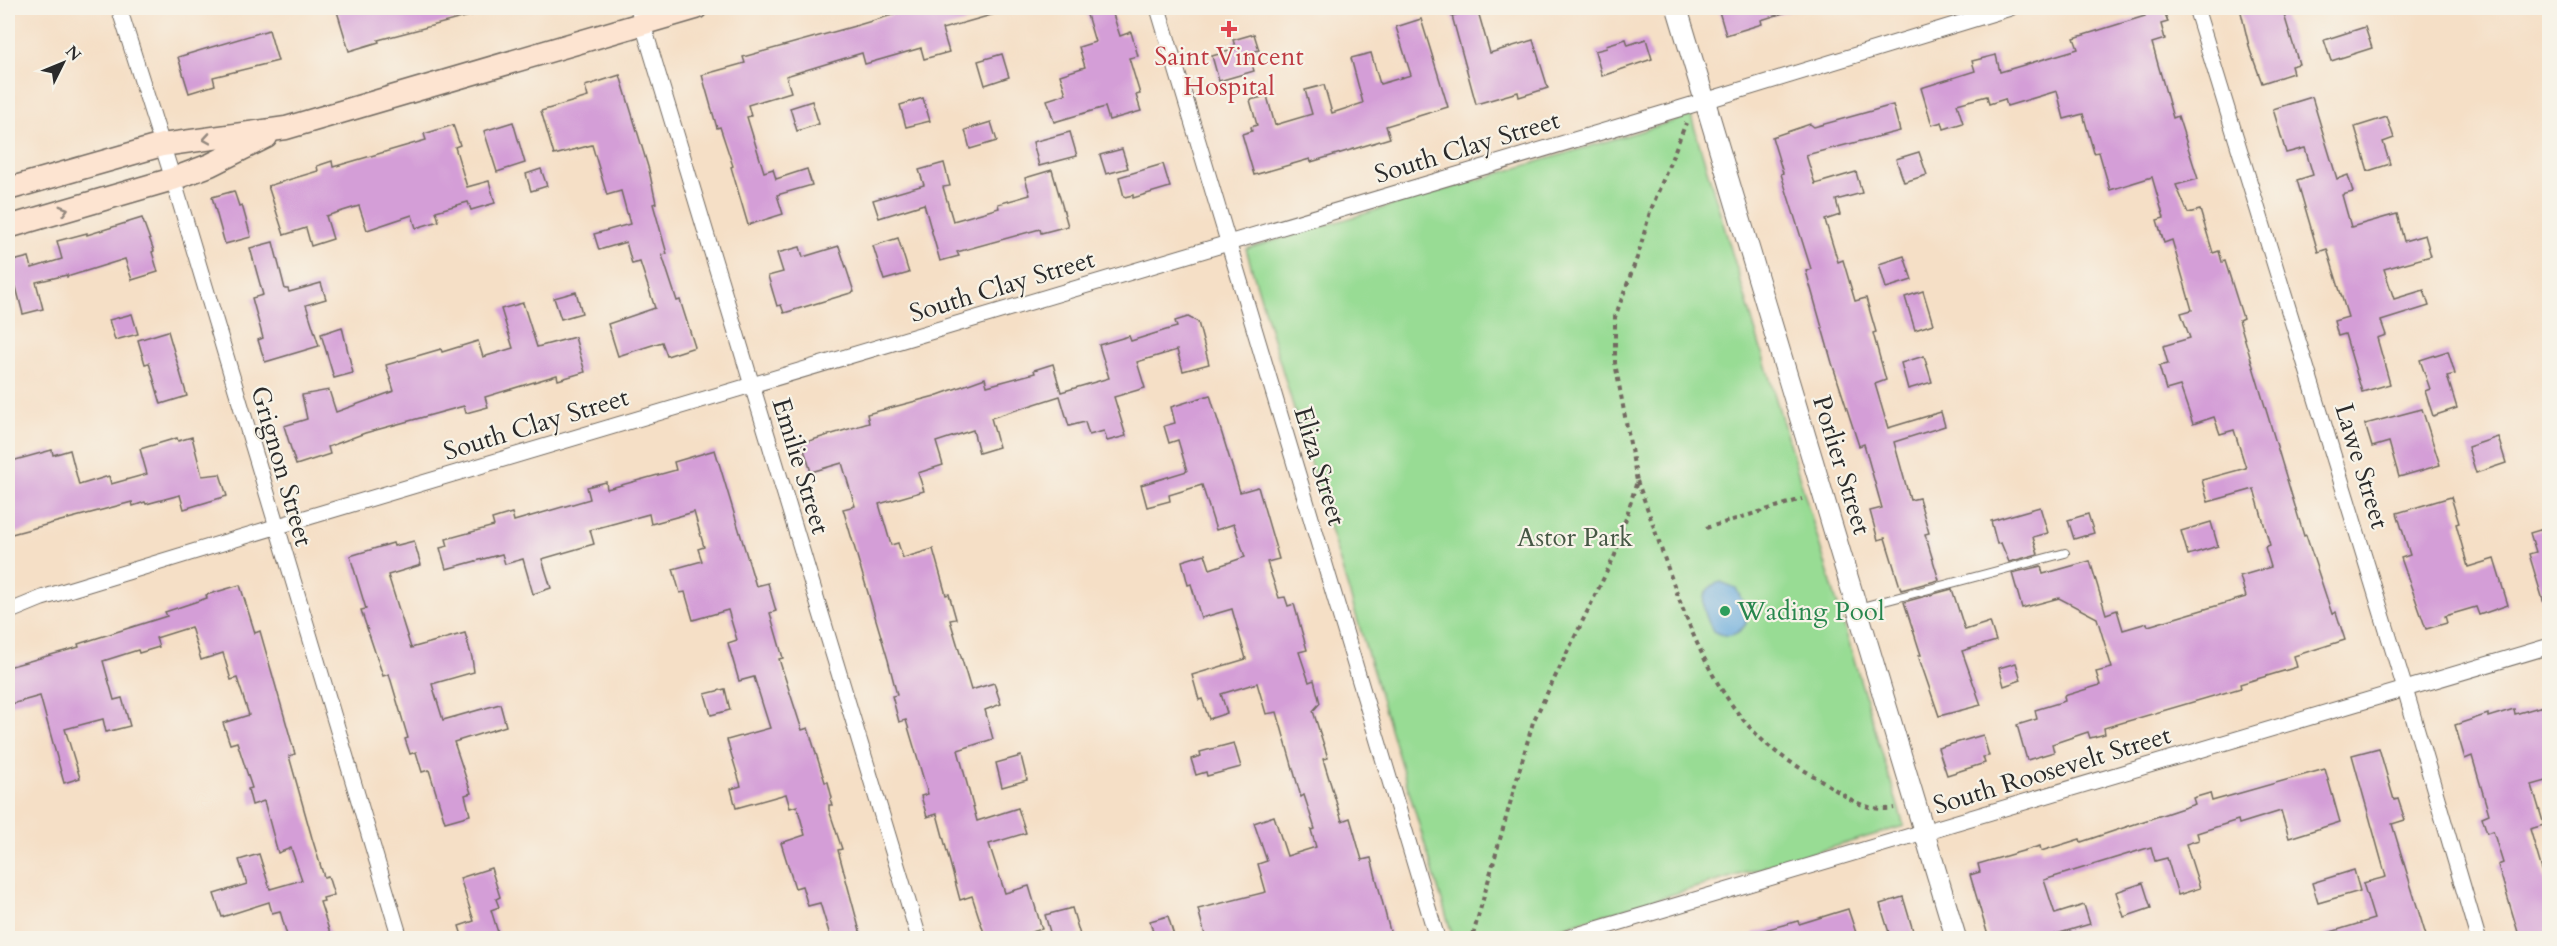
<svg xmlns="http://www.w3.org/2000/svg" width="2557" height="946" font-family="Cardo,serif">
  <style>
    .green { fill: #98dc94; stroke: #628460; stroke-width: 1.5 }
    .water { fill: #68aadc; stroke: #4a6a84; stroke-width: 1.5 }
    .building { fill: #d49ed7 }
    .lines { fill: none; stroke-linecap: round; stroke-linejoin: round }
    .service-casing { stroke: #726a61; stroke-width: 10 }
    .minor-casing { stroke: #726a61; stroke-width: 17 }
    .tertiary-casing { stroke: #726a61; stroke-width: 22 }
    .secondary-casing { stroke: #726a61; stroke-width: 25 }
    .path { stroke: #726a61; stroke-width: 4; stroke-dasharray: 4.5 4.5; stroke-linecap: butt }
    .service { stroke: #fff; stroke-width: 8 }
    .minor { stroke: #fff; stroke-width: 15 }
    .tertiary { stroke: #fff; stroke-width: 20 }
    .secondary { stroke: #fde4d1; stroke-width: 22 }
    .oneway { stroke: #94887e }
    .health-dot { fill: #e0444e; stroke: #f7f3e8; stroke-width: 2 }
    .leisure-dot { fill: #2e9e5b; stroke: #f7f3e8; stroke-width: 2 }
    .labels { text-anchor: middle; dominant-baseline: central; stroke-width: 4.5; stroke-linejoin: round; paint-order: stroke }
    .health-label { font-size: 26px; fill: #be3a42; stroke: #f7f3e8 }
    .street-label { font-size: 26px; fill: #2b2b2b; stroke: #f7f3e8 }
    .park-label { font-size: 26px; fill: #465745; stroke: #f7f3e8 }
    .leisure-label { font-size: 26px; fill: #27864d; stroke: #f7f3e8; text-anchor: start }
  </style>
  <rect width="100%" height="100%" fill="#f7f3e8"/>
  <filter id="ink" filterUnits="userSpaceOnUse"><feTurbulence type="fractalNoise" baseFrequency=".0167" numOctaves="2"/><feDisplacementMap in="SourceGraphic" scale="12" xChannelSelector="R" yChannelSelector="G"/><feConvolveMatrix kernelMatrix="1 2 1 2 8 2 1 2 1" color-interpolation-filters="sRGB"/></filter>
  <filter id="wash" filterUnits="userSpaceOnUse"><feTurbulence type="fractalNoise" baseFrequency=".008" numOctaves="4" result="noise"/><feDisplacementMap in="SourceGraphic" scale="24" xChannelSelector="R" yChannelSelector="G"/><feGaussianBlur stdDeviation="1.35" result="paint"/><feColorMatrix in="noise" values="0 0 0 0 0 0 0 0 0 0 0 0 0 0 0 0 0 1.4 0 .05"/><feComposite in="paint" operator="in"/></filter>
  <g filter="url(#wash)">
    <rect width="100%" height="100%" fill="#f5dfc6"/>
    <path class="green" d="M1691 116 1904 826 1525 938H1453L1246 249Z"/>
    <path class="water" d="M1721 582 1736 588 1746 609V624C1737 636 1727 639 1713 631 1703 613 1695 589 1721 582Z"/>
    <g id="blocks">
      <g class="building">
        <path d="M336 8H481V13L378 40 379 42 349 51Z"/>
        <path d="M908 8H1001L1002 12 942 29 949 52 924 59 921 48 865 64 862 53 786 76 791 92 748 105 751 116 747 117 764 172 773 169 776 179 807 169 812 185 777 195 783 214 748 225 731 167 733 166 720 127 717 128 702 75 745 63 743 57 855 26 909 10Z"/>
        <path d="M1085 8H1111L1120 36 1131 32 1138 56 1129 58 1140 94 1136 95 1141 111 1109 120 1105 107 1054 122 1047 100 1066 94 1060 75 1085 67 1079 47 1095 42Z"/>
        <path d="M1477 8 1490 53 1533 40 1548 88 1519 97 1518 92 1476 104 1452 16Z"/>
        <path d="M1718 8H1790V11L1761 20 1762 24 1726 35Z"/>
        <path d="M2142 8H2163L2168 22 2161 24 2165 39 2152 43 2173 118 2178 116 2198 179 2176 185 2188 213 2200 210 2213 253 2219 251 2222 262 2225 261 2243 318 2239 320 2304 536 2306 535 2332 614 2336 612 2345 640 2294 656 2297 667 2240 684 2241 688 2104 728 2105 734 2090 738 2088 732 2052 744 2054 752 2027 760 2017 725 2037 719 2035 710 2065 701 2064 696 2100 685 2096 672 2112 668 2097 618 2059 598 2022 608 2012 573 2041 566 2043 574 2090 561 2106 614 2117 610 2123 630 2147 623 2148 626 2246 597 2240 576 2271 567 2265 547 2270 545 2254 489 2208 502 2202 480 2246 468 2234 430 2220 434 2214 417 2193 424 2180 386 2166 390 2159 366 2168 364 2163 346 2190 338 2181 313 2192 310 2172 240 2164 243 2157 220 2164 218 2152 177 2110 190 2099 152 2094 153 2083 114 2064 119 2057 91 2007 106 2005 99 1989 104 1987 96 1957 104 1963 123 1944 129 1942 122 1932 125 1921 88 1975 71 1972 61 1996 55 2000 72 2078 49 2074 38 2145 16Z"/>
        <path d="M2240 8H2282L2299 64 2291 66 2293 73 2262 83 2250 50Z"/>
        <path d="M1421 19 1448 107 1386 126 1390 138 1311 162 1310 159 1254 175 1242 134 1252 131 1251 127 1257 125 1250 100 1267 96 1275 125 1312 114 1305 90 1324 85 1332 113 1363 103 1351 58 1371 53 1380 84 1411 75 1396 27Z"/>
        <path d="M2365 27 2372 48 2331 61 2324 40Z"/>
        <path d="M269 30 278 61 213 77 215 85 189 93 178 57Z"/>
        <path d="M1254 34 1259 50 1249 53 1254 71 1219 81 1212 56 1236 49 1233 40Z"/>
        <path d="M1626 39 1628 45 1646 39 1652 59 1602 76 1595 51 1607 48 1606 45Z"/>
        <path d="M1002 54 1009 77 985 85 978 61Z"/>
        <path d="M620 75 649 170 656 203 653 204 667 254 662 255 677 301 680 300 695 347 667 356 662 342 618 356 608 324 655 308 640 262 632 264 626 242 599 250 594 234 630 224 621 191 607 195 592 145 554 155 541 111 588 97 585 86Z"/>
        <path d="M2312 97 2337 179 2348 175 2353 192 2342 195 2351 227 2397 214 2404 241 2425 235 2431 256 2384 269 2394 299 2424 290 2429 306 2381 321 2386 335 2377 338 2390 384 2362 392 2345 334 2338 336 2334 321 2348 317 2327 249 2318 252 2297 180 2313 175 2305 148 2286 153 2273 109Z"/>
        <path d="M923 98 930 121 906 127 900 105Z"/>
        <path d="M812 101 819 124 797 131 790 108Z"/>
        <path d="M1893 105 1900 131 1806 155 1815 184 1856 172 1862 193 1836 200 1840 215 1825 220 1838 262 1843 260 1855 301 1866 298 1876 332 1873 333 1886 380 1875 384 1888 428 1941 412 1945 426 1894 442 1910 500 1919 498 1929 533 1925 534 1939 580 1901 590 1885 538 1878 540 1870 511 1882 508 1864 444 1859 446 1832 363 1806 271 1811 269 1781 174 1783 173 1772 137 1810 124 1814 127Z"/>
        <path d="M2387 117 2394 138 2383 142 2390 164 2368 171 2355 127Z"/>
        <path d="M513 122 525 163 497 172 484 131Z"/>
        <path d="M991 122 997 141 970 149 965 130Z"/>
        <path d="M453 125 460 145 455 147 467 187 489 181 495 203 471 210 468 202 436 211 439 221 416 228 412 215 367 230 359 206 326 216 333 239 311 246 306 228 284 235 268 186 318 171 317 166 332 161 333 167 426 140 424 134Z"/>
        <path d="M1070 132 1077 156 1039 166 1033 142Z"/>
        <path d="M1122 149 1128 168 1106 174 1100 155Z"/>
        <path d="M1919 152 1927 175 1904 182 1896 159Z"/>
        <path d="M944 163 950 186 943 187 953 221 999 208 998 204 1030 195 1025 178 1052 170 1068 226 1041 233 1040 229 957 252 959 256 940 261 924 204 879 218 873 200 924 185 919 170Z"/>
        <path d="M1163 164 1170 187 1133 198V195L1124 197 1119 177Z"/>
        <path d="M541 169 547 186 531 191 526 174Z"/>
        <path d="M234 191 239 206 242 205 251 237 225 244 212 197Z"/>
        <path d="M142 218 154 251 152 252 158 272 132 280 125 259 67 277V275L36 282 43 309 23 314 16 287 8 289V276L12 275 9 262 29 257 32 268 62 259 57 241 87 233V235Z"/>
        <path d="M898 238 909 273 884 280 873 246Z"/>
        <path d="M273 242 285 289H288L289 292 321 283 326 299 306 305 319 346 265 362 258 340 263 338 252 298 263 295 250 248Z"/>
        <path d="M839 246 854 292 784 313 781 305 777 306 768 276 783 272 777 253 800 247 803 257Z"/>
        <path d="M1904 256 1912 280 1886 288 1879 264Z"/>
        <path d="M1923 291 1933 324 1915 330 1905 297Z"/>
        <path d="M576 292 582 313 561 319 554 298Z"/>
        <path d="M523 303 537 347 575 337 585 372 558 380 557 375 485 397 488 407 466 413 464 406 365 433 328 447 330 454 296 465 284 426 307 419 302 395 329 390 336 412 394 391 386 365 441 349 442 352 478 341 483 357 513 348 501 309Z"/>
        <path d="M132 314 138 334 115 340 109 320Z"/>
        <path d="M1188 317 1198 322 1209 364 1183 371 1177 350 1137 362 1145 388 1114 397 1126 436 1107 441 1104 431 1089 435 1085 422 1069 426 1060 396 991 418 999 447 979 453 973 430 936 442 943 465 918 473 924 491 879 504 891 545 898 543 903 558 933 549 946 595 949 594 956 619 950 620 971 690 994 683 1001 704 985 710 993 739 958 750 977 821 1018 808 1026 833 989 844 1005 893 1029 886 1042 929 1009 939H986L972 896 960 900 937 814 927 817 921 796 928 794 906 720 899 722 892 696 897 695 888 660 843 509 855 506 842 463 811 472 802 443 869 423 867 414 935 396 985 378 987 386 1035 373 1034 370 1053 364 1061 392 1109 378 1099 345 1129 336 1131 341 1166 330 1177 327 1175 321Z"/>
        <path d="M342 327 353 373 334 378 321 334Z"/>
        <path d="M168 331 187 396 161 404 149 363 145 364 138 340Z"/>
        <path d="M2448 351 2455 374 2447 376 2457 408 2433 416 2425 391 2430 389 2420 360Z"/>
        <path d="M1924 356 1932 382 1908 389 1901 363Z"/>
        <path d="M1210 395 1240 492 1258 487 1279 559 1267 562 1279 598 1285 597 1288 606 1294 604 1307 650 1299 652 1309 682 1314 680 1320 703 1313 711 1328 758 1323 759 1342 821 1350 818 1362 860 1371 858 1392 939H1206L1198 909 1266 892 1258 864 1267 861 1254 823 1274 816 1287 856 1316 847 1311 830 1315 829 1304 795 1301 797 1277 712 1266 714 1257 683 1221 694 1227 713 1209 719 1202 699 1199 700 1192 675 1246 659 1232 609 1201 618 1191 584 1188 585 1182 561 1205 554 1210 569 1245 557 1234 524 1216 530 1202 485 1169 495 1170 501 1147 507 1141 485 1187 471 1178 440 1169 443 1164 426 1175 423 1171 407Z"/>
        <path d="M2422 409 2440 465 2399 477 2389 442 2372 447 2365 424Z"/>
        <path d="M192 437 202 476 220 474 227 496 184 509 180 495 146 504 145 502 133 506 132 502 8 535V462L52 450 53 455 70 450 79 485 109 476 111 484 147 474 140 449 177 438 178 441Z"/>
        <path d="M2498 437 2506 463 2476 473 2468 447Z"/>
        <path d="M715 450 756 586 768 583 776 611 770 613 783 658 779 659 802 730 808 728 825 782H828L832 798 830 799 832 805H829V810L842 849 838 850 862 939H831L820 903 808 906 802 886 795 888 781 843 805 835 797 806 790 808 786 794 736 808 731 789 741 786 727 740 770 728 754 677 739 681 728 643 737 640 728 610 693 620 685 592 680 593 673 569 702 561 698 549 704 547 694 512 651 524 649 514 590 530 594 544 542 559 551 588 533 594 523 559 505 564 502 554 446 569 440 548 448 546 446 539 494 526 492 519 512 513 514 521 590 499 587 487 606 482 607 489 676 470 674 462Z"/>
        <path d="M2451 497 2459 523 2456 524 2468 567 2494 559 2508 605 2479 615 2476 607 2445 616 2447 623 2426 629 2401 558 2410 555 2397 513Z"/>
        <path d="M2040 507 2048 533 2033 537 2038 554 2009 562 2001 543 1997 544 1991 521Z"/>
        <path d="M2088 514 2094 533 2074 539 2068 520Z"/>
        <path d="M2211 522 2218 546 2188 555 2181 531Z"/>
        <path d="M2550 527V609L2546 610 2529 554 2536 552 2530 533Z"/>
        <path d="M414 541 421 565 388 575 411 648 465 633 472 658 474 672 432 684 443 720 500 704 506 726 454 742 471 793 465 795 470 815 445 822 429 770 422 772 416 752 410 754 405 739 408 738 389 674 383 676 361 610 366 609 350 556 393 543 394 546Z"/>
        <path d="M240 585 255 633 260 631 295 754 289 756 312 838 324 877 328 876 334 895 323 898 324 901 320 902 332 939H288L280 911 272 913 269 902 222 917 214 894 247 884 239 860 259 854 270 889 302 880 291 848 278 853 264 801 252 805 248 789 252 788 237 742 230 744 223 723 249 715 237 678 231 680 223 653 201 660 191 627 156 638 159 647 139 653 138 650 103 661 114 700 122 698 130 726 106 732 103 719 65 729 80 778 64 783 40 696 8 705V667L72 649 79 647 78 644 167 616 165 612 207 598 206 595Z"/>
        <path d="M1952 589 1965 630 1990 622 1996 641 1962 651 1981 705 1939 716 1918 655H1921L1904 602Z"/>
        <path d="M2016 663 2021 680 2004 686 1999 668Z"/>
        <path d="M725 689 730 710 711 715 705 694Z"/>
        <path d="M2550 704V780L2532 785 2544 825 2530 829 2550 897V936L2540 939H2520L2498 865 2503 863 2493 831 2487 833 2482 817 2489 814 2472 756 2465 759 2455 725 2488 714V717L2514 709 2515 714Z"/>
        <path d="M1983 735 1989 756 1983 757 1985 763 1947 775 1938 748Z"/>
        <path d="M1234 743 1241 767 1207 776 1206 772 1196 775 1191 759 1201 756 1200 752Z"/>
        <path d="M2379 748 2394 800 2398 799 2405 820 2392 824 2427 939H2325L2324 934 2374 919 2363 883 2386 877 2352 755Z"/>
        <path d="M1021 756 1027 780 1002 787 996 763Z"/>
        <path d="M2325 769 2340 822 2289 838 2281 811 2239 824 2238 820 2197 833 2199 840 2186 844 2200 888 2178 895 2167 858 2155 861 2151 847 2044 880 2055 914 2084 905 2090 924 2040 939H1989L1970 875 1980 872 1978 864 2040 846 2041 851 2080 839 2081 842 2195 804 2193 798 2210 793 2212 801Z"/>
        <path d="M491 868 500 897 496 899 499 907 491 910 500 939H463L459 926 474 921 460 878Z"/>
        <path d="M2354 870 2360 891 2318 903 2312 883Z"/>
        <path d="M2143 883 2151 908 2124 917 2116 892Z"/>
        <path d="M1903 897 1914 934 1891 939 1880 904Z"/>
        <path d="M1072 908 1080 935 1069 939H1052L1045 915Z"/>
        <path d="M1848 909 1858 939H1753V933L1798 921 1799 924Z"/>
        <path d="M1168 916 1175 939H1155L1150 921Z"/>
      </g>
    </g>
  </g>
  <g filter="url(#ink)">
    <use href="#blocks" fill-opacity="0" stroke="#726a61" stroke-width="1.5"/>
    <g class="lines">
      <defs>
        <path id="service" d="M1858 608 2065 553"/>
        <g id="minor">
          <path d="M119 8 173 179 400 938"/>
          <path d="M638 8 919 938"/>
          <path d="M1158 8 1437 938"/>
          <path d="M2196 8 2405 689 2478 938"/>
          <path d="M8 612 42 598 275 527 1685 107 2010 8"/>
          <path d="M1567 938 2550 646"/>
        </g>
        <path id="tertiary" d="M1677 8 1956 938"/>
        <g id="secondary">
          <path d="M8 189 162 145 286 128 696 8"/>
          <path d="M8 227 173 179 210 165 266 137"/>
        </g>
      </defs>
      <use href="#service" class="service-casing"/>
      <use href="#minor" class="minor-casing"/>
      <use href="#tertiary" class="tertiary-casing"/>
      <use href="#secondary" class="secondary-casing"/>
      <g class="path">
        <path d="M1637 481C1672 570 1695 683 1770 747 1786 761 1806 771 1824 782 1846 797 1866 813 1894 808"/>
        <path d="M1706 528 1802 499"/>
        <path d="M1473 935 1533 722 1615 555 1637 481 1615 363V317L1638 255 1650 212 1686 123"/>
      </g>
      <use href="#service" class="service"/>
      <use href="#minor" class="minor"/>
      <use href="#tertiary" class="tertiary"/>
      <use href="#secondary" class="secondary"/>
    </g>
    <defs><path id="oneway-chevron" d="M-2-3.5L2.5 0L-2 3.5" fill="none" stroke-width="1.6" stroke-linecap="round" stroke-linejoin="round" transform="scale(1.5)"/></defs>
    <g class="oneway">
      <use href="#oneway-chevron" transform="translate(207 139) rotate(171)"/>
      <use href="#oneway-chevron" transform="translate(64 210) rotate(-16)"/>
    </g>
  </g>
  <path class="health-dot" d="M1226 20h6v6h6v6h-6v6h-6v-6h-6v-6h6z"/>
  <circle class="leisure-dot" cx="1725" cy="611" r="6"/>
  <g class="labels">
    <g class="health-label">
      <text x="1229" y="56">Saint Vincent<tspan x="1229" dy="30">Hospital</tspan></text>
    </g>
    <g class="street-label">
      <text transform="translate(1467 147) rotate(-17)">South Clay Street</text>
      <text transform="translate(1002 286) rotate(-17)">South Clay Street</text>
      <text transform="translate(536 424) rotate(-17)">South Clay Street</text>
      <text transform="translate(1842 465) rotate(73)">Porlier Street</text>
      <text transform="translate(282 466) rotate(74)">Grignon Street</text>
      <text transform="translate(801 466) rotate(73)">Emilie Street</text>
      <text transform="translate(1320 466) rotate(73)">Eliza Street</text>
      <text transform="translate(2362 466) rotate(73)">Lawe Street</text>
      <text transform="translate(2052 770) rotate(-17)">South Roosevelt Street</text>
    </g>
    <g class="park-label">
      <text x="1575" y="537">Astor Park</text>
    </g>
    <g class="leisure-label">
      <text x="1737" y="611">Wading Pool</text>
    </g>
  </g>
  <rect width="2557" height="946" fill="none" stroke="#f7f3e8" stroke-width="30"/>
  <g transform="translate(63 63) rotate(47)" stroke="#f7f3e8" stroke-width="4.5" paint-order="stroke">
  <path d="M0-4.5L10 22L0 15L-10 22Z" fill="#2b2b2b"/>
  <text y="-9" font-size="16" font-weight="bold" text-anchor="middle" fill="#2b2b2b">N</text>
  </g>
</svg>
